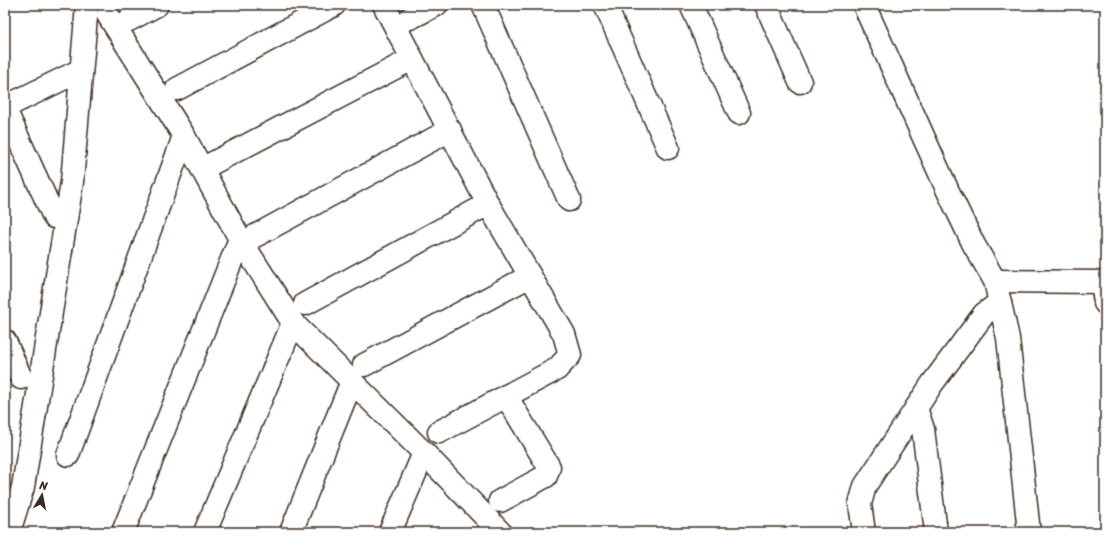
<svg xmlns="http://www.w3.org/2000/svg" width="1110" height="537" font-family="Sriracha,sans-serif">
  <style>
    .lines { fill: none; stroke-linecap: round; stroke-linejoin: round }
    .minor-casing { stroke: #3b2a1e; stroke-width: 25 }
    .minor { stroke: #fff; stroke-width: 22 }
  </style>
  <rect width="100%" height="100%" fill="#fff"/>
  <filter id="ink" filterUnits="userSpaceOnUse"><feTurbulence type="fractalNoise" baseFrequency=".025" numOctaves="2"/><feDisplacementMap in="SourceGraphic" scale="8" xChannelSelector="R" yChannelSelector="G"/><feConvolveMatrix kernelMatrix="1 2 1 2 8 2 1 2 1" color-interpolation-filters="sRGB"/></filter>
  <g filter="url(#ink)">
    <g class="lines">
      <defs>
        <g id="minor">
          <path d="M384 5 488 204 564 334 570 355 557 369 439 432"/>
          <path d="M483 5 569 200"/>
          <path d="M605 5 668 148"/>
          <path d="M691 5 739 113"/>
          <path d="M766 5 800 82"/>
          <path d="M864 5 947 189 974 245 995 281 1008 338 1029 532"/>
          <path d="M108 15 184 136 240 239 293 323 424 453 500 532"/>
          <path d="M410 18 436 5"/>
          <path d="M129 20 157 5"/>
          <path d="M177 89 334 5"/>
          <path d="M5 107 81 70"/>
          <path d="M5 109 54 217"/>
          <path d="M211 164 412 59"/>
          <path d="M255 236 450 130"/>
          <path d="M995 281 1105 282"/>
          <path d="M1102 282 1105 303"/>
          <path d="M305 304 488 204"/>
          <path d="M5 341 21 378"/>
          <path d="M364 365 530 276"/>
          <path d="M916 408 923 429 936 532"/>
          <path d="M68 455 184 136"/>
          <path d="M500 501 546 476 549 467 506 396"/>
          <path d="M9 532 23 487 72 182 87 5"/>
          <path d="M123 532 240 239"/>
          <path d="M205 532 293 323"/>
          <path d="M291 532 352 381"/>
          <path d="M390 532 424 453"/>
          <path d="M864 532 860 504 865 486 932 384 984 314 1000 302"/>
        </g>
      </defs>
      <use href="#minor" class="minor-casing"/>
      <use href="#minor" class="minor"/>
    </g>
  </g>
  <rect width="1110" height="537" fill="none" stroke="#fff" stroke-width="20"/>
  <rect x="10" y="10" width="1090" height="517" fill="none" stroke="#3b2a1e" stroke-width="1.5" filter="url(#ink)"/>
  <g transform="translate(42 495) rotate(10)" stroke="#ffffff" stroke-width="3" paint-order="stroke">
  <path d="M0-3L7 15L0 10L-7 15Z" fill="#3b2a1e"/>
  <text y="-6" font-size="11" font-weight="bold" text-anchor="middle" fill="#3b2a1e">N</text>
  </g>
</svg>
